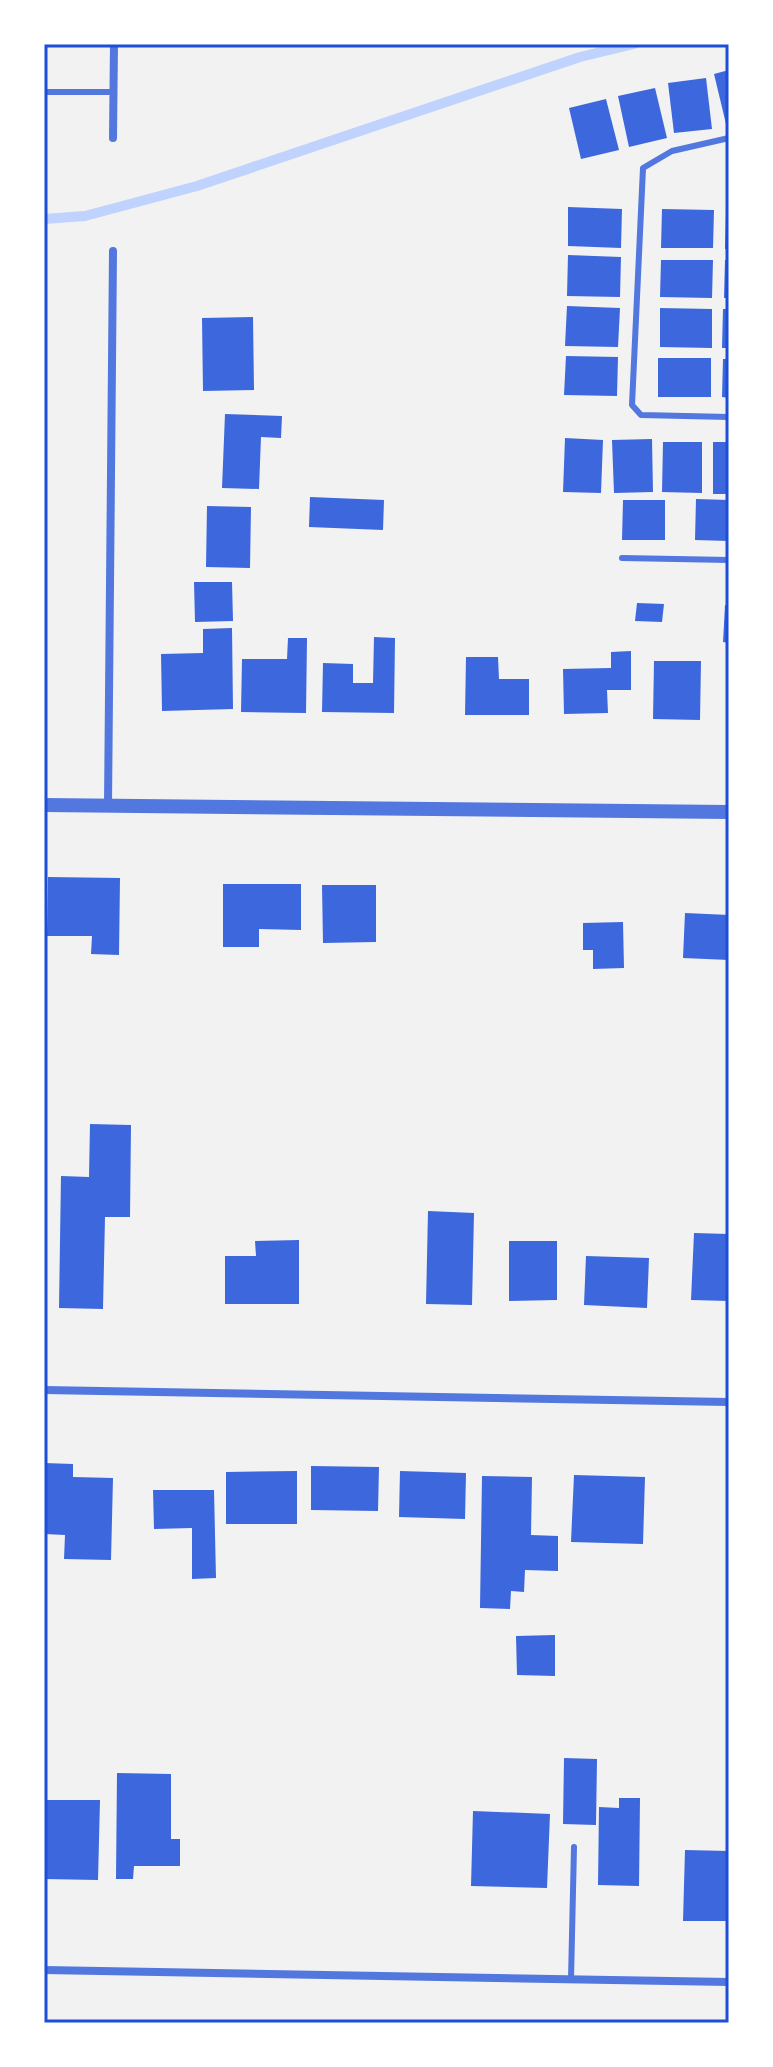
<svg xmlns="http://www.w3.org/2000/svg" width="773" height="2067" font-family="Signika,sans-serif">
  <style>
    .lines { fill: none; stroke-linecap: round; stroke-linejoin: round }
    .stream { stroke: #bfd3fe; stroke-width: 10 }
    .building { fill: #3d67dc }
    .service { stroke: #5277de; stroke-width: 6 }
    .minor { stroke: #5277de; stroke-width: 8 }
    .tertiary { stroke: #5277de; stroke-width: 14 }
    .neatline { fill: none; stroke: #1d4ed8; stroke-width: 3 }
  </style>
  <rect width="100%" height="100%" fill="#f2f2f2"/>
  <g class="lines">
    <path class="stream" d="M44 219 85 216 197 186 580 57 634 44"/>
  </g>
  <g class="building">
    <path d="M729 70V123L726 124 714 74Z"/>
    <path d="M706 78 712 129 674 133 668 83Z"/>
    <path d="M655 88 667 138 629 147 618 96Z"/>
    <path d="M606 99 619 150 581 159 569 108Z"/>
    <path d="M568 207 622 209 621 248 568 246Z"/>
    <path d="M662 209 714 210 713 248H661Z"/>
    <path d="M726 211H729V249H725Z"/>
    <path d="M568 255 621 257 620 297 567 296Z"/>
    <path d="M661 260H713L712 298 660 297Z"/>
    <path d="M725 260H729V298H724Z"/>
    <path d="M567 306 620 308 618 347 565 346Z"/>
    <path d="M660 308 712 309V348L660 347Z"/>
    <path d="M723 309H729V348H722Z"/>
    <path d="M253 317 254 390 203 391 202 318Z"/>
    <path d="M566 356 618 357 617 396 564 395Z"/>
    <rect x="658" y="358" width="53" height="39"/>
    <path d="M723 359H729V398L722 397Z"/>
    <path d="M225 414 282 416 281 438 261 437 259 489 222 488Z"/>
    <path d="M565 438 603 440 601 493 563 492Z"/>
    <path d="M652 439 653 492 614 493 612 440Z"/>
    <path d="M663 442H702V493L662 492Z"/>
    <rect x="713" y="442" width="16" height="52"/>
    <path d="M310 497 384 500 383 530 309 527Z"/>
    <path d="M696 499 729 500V541L695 540Z"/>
    <path d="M623 500H665V540H622Z"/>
    <path d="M207 506 251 507 250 568 206 567Z"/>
    <path d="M194 582H232L233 621 195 622Z"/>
    <path d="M637 603 664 604 662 622 635 621Z"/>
    <path d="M725 605H729V643L723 642Z"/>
    <path d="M232 628 233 709 162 711 161 654 203 653V629Z"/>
    <path d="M374 637 395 638 394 713 322 712 323 663 353 664V683H373Z"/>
    <path d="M288 638H307L306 713 241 712 242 659H287Z"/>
    <path d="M631 651V690H607L608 713 564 714 563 669 611 668V652Z"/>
    <path d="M466 657H498L499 679H529V715H465Z"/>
    <path d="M654 661H701L700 720 653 719Z"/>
    <path d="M48 877 120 878 119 955 91 954 92 936H47Z"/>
    <path d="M223 884H301V930L259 929V947H223Z"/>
    <path d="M322 885H376V942L323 943Z"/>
    <path d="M685 913 729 915V960L683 958Z"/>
    <path d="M623 922 624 968 593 969V950H583V923Z"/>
    <path d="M90 1124 131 1125 130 1217H105L103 1309 59 1308 61 1176 89 1177Z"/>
    <path d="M428 1211 474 1213 472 1305 426 1304Z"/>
    <path d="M694 1233 729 1234V1301L691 1300Z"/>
    <path d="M299 1240V1304H225V1256H256L255 1241Z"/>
    <path d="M509 1241H557V1300L509 1301Z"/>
    <path d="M586 1256 649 1258 647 1308 584 1305Z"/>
    <path d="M44 1463 73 1464V1477L113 1478 111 1560 64 1559 65 1535 44 1534Z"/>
    <path d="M311 1466 379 1467 378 1511 311 1510Z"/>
    <path d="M297 1471V1524H226V1472Z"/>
    <path d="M400 1471 466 1473 465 1519 399 1517Z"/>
    <path d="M574 1475 645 1477 643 1544 571 1542Z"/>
    <path d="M482 1476 532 1477 531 1535 558 1536V1571L525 1570 524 1592 511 1591 510 1609 480 1608Z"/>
    <path d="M153 1490H214L216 1578 192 1579V1528L154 1529Z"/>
    <path d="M555 1635V1676L517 1675 516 1636Z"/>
    <path d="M564 1758 597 1759 596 1825 563 1824Z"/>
    <path d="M117 1773 171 1774V1839H180V1866H134L133 1879H116Z"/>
    <path d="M619 1798H640L639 1886 598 1885 599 1807 619 1808Z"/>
    <path d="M44 1800H100L98 1880 44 1879Z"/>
    <path d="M473 1811 550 1814 547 1888 471 1886Z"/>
    <path d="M685 1850 729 1851 728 1921H683Z"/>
  </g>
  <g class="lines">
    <g class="service">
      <path d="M44 92H114"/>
      <path d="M729 138 672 151 643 168 632 405 641 415 729 417"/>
      <path d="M622 558 729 560"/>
      <path d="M571 1979 574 1847"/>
    </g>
    <g class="minor">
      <path d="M113 138 114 44"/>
      <path d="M108 806 113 251"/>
      <path d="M44 1390 729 1402"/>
      <path d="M44 1970 729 1982"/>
    </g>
    <path class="tertiary" d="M44 805 729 812"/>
  </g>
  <rect width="773" height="2067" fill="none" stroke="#ffffff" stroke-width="92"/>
  <rect x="46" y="46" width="681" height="1975" class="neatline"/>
</svg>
